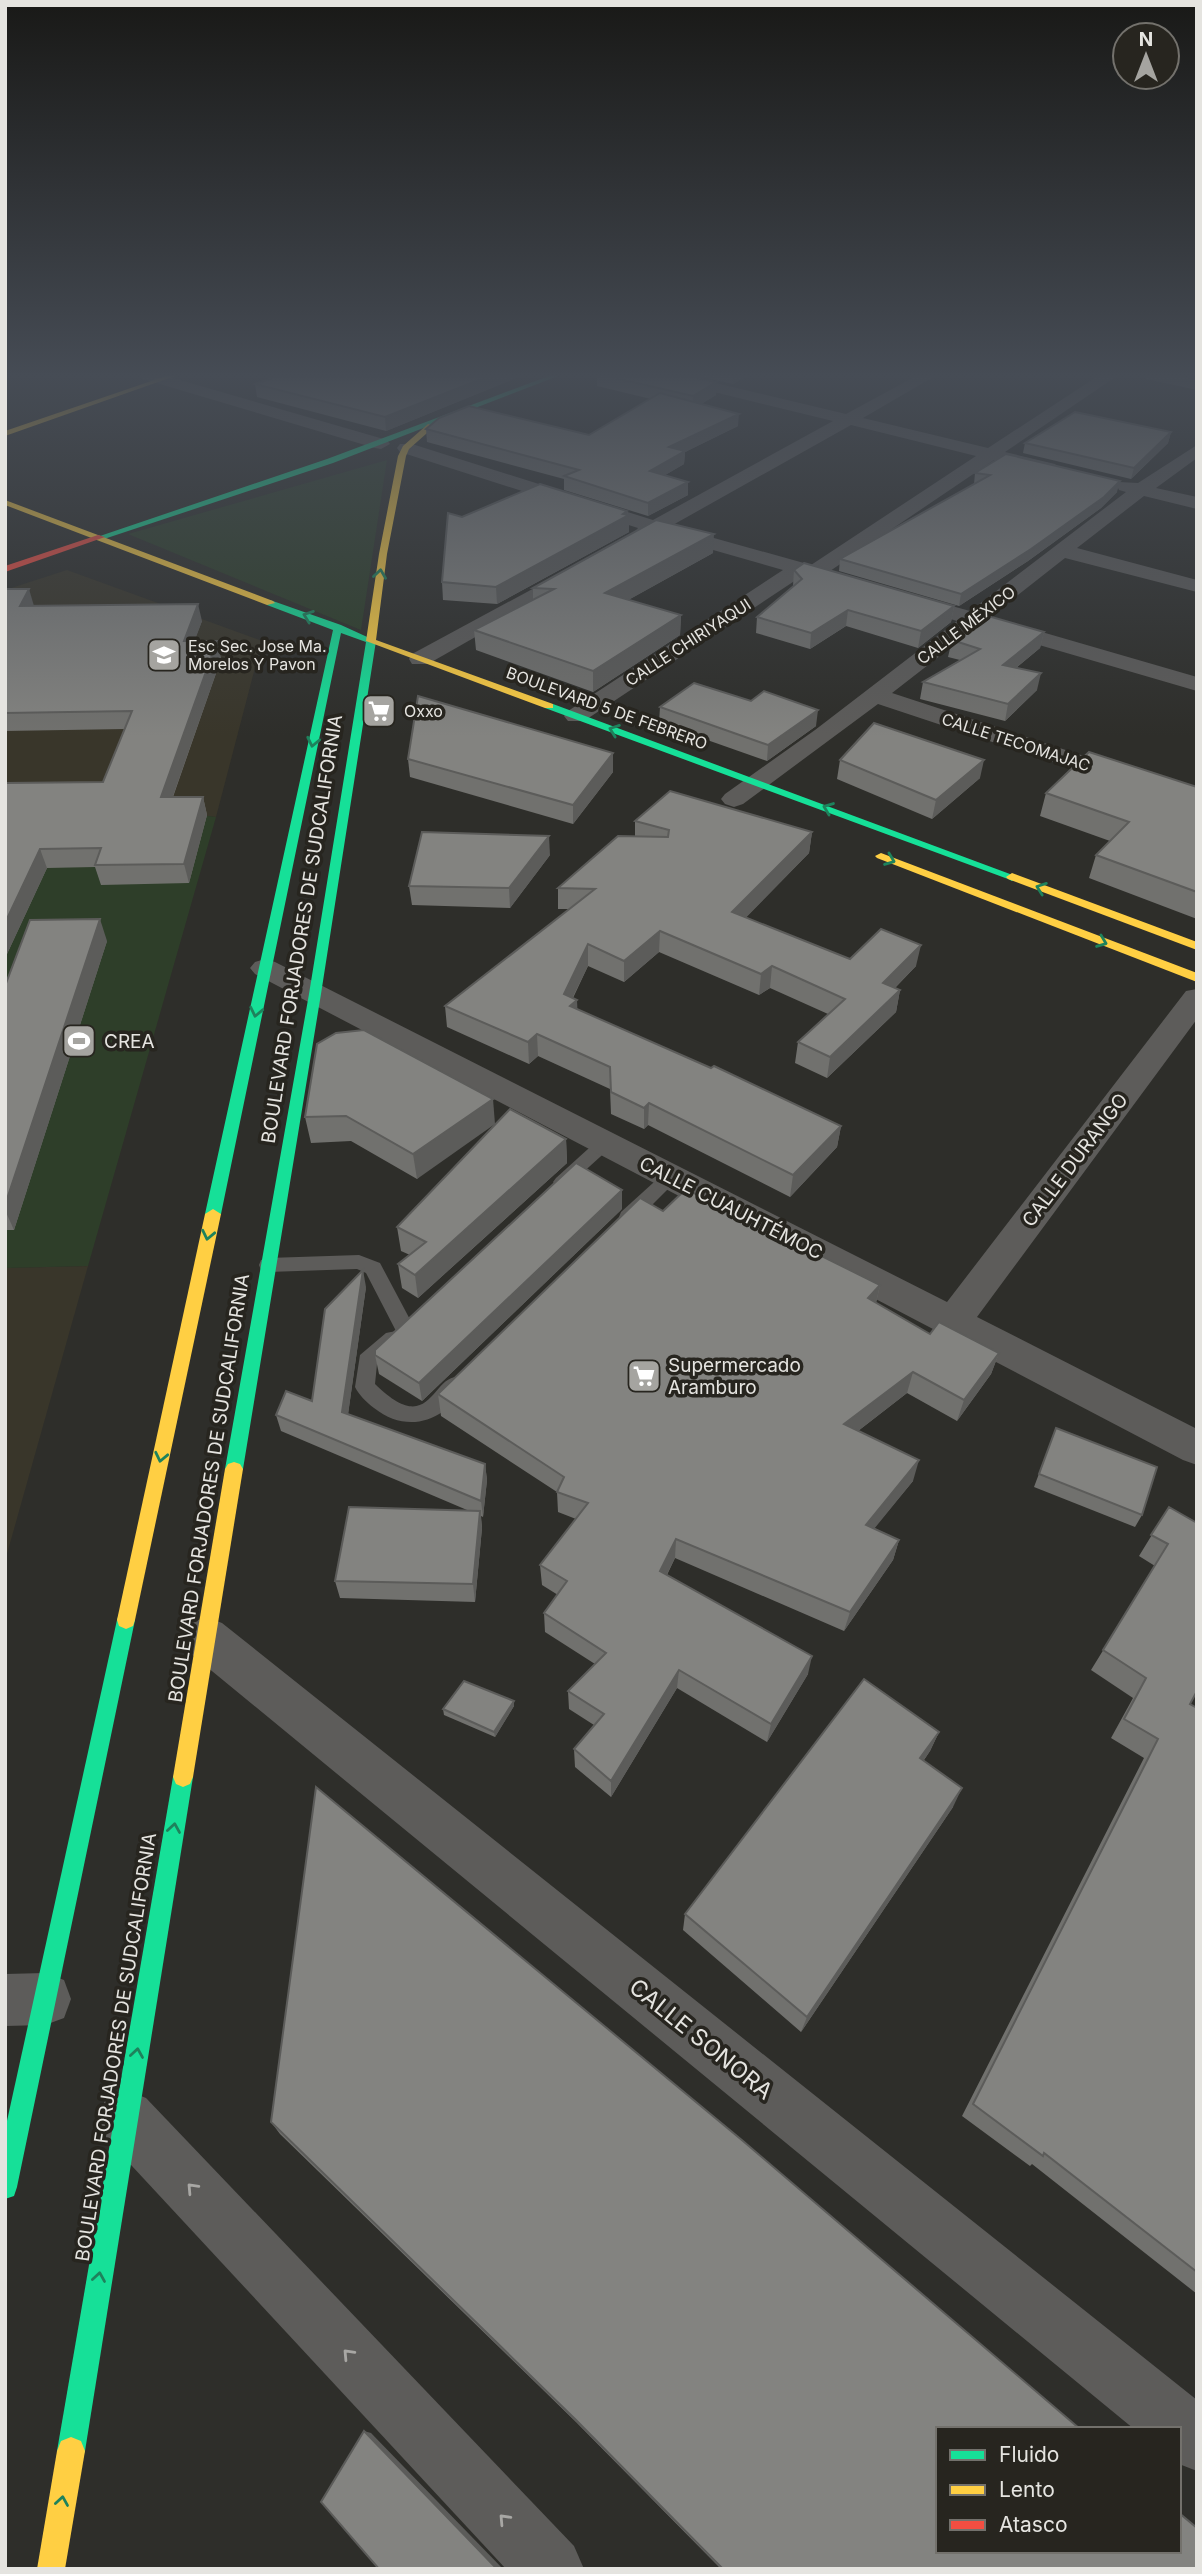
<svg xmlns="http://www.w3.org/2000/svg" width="1202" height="2574" font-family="Inter,sans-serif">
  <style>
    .built { fill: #39362a }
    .green { fill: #2e3e29 }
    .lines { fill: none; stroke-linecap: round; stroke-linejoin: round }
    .lane { fill: #5d5c5a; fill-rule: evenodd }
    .street { fill: #5d5c5a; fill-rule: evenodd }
    .fast { fill: #16e098; fill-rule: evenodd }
    .slow { fill: #ffcf43; fill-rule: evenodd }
    .jam { fill: #f24e42; fill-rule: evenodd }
    .wall { fill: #71716e }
    .shaded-wall { fill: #5c5c5a }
    .building { fill: #838380; stroke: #5c5c5a; stroke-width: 2 }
    .oneway { stroke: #1e825c }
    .oneway2 { stroke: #a8a7a4 }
    .labels { text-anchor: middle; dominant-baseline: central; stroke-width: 7; stroke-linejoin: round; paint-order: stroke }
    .far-street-label { font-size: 16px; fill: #e5e4e0; stroke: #27251f }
    .far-poi-label { font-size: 16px; fill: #e5e4e0; stroke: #27251f; text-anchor: start }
    .street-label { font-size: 19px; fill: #e5e4e0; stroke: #27251f }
    .poi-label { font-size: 19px; fill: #e5e4e0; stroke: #27251f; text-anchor: start }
    .near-street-label { font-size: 23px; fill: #e5e4e0; stroke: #27251f }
  </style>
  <rect width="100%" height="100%" fill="#2e2e2a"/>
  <g class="built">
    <path d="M67 570 262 641 216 817 5 791V590Z"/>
    <path d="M88 1266 5 1561V1562V1268Z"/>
  </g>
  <g class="green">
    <path d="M387 460 361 630 128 534Z"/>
    <path d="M5 791 216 817 88 1266 5 1268Z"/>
  </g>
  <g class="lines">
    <g class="lane">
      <path d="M605 1137 614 1143 611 1147 568 1186H556L553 1182 556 1178 599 1139Z"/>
      <path d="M670 1171 676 1173 679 1177 676 1181 635 1222H621L619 1217 621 1212 664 1173Z"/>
      <path d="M359 1255 380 1263 414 1327 411 1332 401 1334 403 1338 377 1364 375 1384C434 1442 431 1368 463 1378L466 1384C447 1421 408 1435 374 1408 366 1402 359 1395 355 1387L360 1355 386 1333 396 1331 366 1273 357 1269 268 1272 261 1270 259 1265 261 1260 268 1258Z"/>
    </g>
    <g class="street">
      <path d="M141 376H166L387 440 390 444 381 449 375 448 143 379Z"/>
      <path d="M659 376H686L846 414 916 376H935L863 418 988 448 1098 376H1117L1005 452 1055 464 1058 468 1055 472 1049 473 994 460 830 571 853 578 856 582 853 586 846 588 802 576 584 721H568L564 716 568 711 783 570 657 534 644 539 637 537 634 533 638 528 400 452 397 448 400 444H412L653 520 833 421 661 379ZM851 425 976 456 811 565 671 526Z"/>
      <path d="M1144 376H1175L1197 380V390L1146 379Z"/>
      <path d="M1197 445V458L1156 488 1197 497V509L1144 496 1077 548 1197 580V592L1065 558 990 617 1197 677V691L977 627 892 693 1197 793V810L878 704 743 804 734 807 725 804 721 799 725 794 815 730 957 621 898 603 894 599 898 595 905 593 970 611 1126 492 1119 490 1117 486 1119 482 1138 483Z"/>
      <path d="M575 566 582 568 585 572 582 576 428 664H412L409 659 412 654Z"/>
      <path d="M265 959 275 962 947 1302 1186 991 1197 989V1019L977 1317 1197 1429V1465L1183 1460 255 974 250 968 255 962Z"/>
      <path d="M206 1617 222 1623 1197 2400V2471L1179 2464V2429H1134L190 1653 184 1638 190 1623Z"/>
      <path d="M45 1973 64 1980 71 1999 64 2018 45 2025 5 2026V1974Z"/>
      <path d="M126 2090 146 2098 574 2546 584 2569H506L106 2138 98 2118 106 2098Z"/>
    </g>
    <g class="fast">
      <path d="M549 376H558L333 463 104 539 97 537 327 459Z"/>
      <path d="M270 600 341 625 376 641 321 994 243 1469 240 1474 234 1476 228 1474 225 1469 309 994 366 642 341 633 221 1214 213 1219 205 1214 333 630 267 605V601Z"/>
      <path d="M545 704H553L1018 877 1012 881 1008 879 545 708Z"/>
      <path d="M126 1611 133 1614 135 1620 17 2187 14 2196 5 2199V2130L117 1620 119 1614Z"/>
      <path d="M183 1767 190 1770 193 1777 85 2451 81 2461 71 2465 61 2461 57 2451 173 1777 176 1770Z"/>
    </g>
    <g class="slow">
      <path d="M166 376H175L5 436V431Z"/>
      <path d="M428 424 435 426 409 449 406 456 387 554 376 640 553 704V708H545L366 641 379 554 398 456 403 446Z"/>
      <path d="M5 500 273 601 275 603 267 605 5 505Z"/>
      <path d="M881 853 1197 973V982L877 858 875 856Z"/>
      <path d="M1012 873 1197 942V950L1008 879 1006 877Z"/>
      <path d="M213 1209 221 1214 135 1620 133 1626 126 1629 119 1626 117 1620 205 1214Z"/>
      <path d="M234 1462 240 1464 243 1469 193 1777 190 1784 183 1787 176 1784 173 1777 225 1469 228 1464Z"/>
      <path d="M71 2437 81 2441 85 2451 65 2569H37L57 2451 61 2441Z"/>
    </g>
    <path class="jam" d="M98 535 105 537 5 572V566Z"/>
  </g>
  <g class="wall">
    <path d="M278 376H521L386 431 257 397 255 384Z"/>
    <path d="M597 376H688L716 382V395L701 404 738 426 685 452 684 464 665 475 688 495 648 516 564 490V479L427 442 426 429 589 435 651 399 597 386Z"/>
    <path d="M697 376H747L733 384Z"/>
    <path d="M1171 432 1168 443 1131 479 1023 453 1025 443Z"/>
    <path d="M975 473 1117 492 1101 508 1028 561 959 606 839 571 840 559 974 484Z"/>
    <path d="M627 511 629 532 497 604 443 600 442 582Z"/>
    <path d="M713 553 628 600 681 615 680 635 593 692 476 650 474 630 533 600V588Z"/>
    <path d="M794 570 954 606 951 622 918 648 846 626 810 649 756 633 757 617 793 586Z"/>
    <path d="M5 589 34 606 202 621 194 641H217L221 659 173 797H203L207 815 189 883 101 885 95 867 47 868 7 954H5V784L103 782 125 729 5 731Z"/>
    <path d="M1044 632 1040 648 1016 668 1037 690 1005 721 920 699 923 682 960 660 948 657 952 640Z"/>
    <path d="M751 701 816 726 767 761 659 723 660 707Z"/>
    <path d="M408 759 613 772 573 824 410 777Z"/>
    <path d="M840 760 980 778 932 819 837 779Z"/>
    <path d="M1197 787V919L1089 878 1096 855 1110 841 1040 816 1046 793Z"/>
    <path d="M635 821 812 832 809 853 745 918 850 959 916 966 895 988 900 990 896 1012 827 1078 795 1063 798 1042 828 1014 770 988 759 995 659 952 624 982 588 966 573 998 577 1009 841 1126 837 1147 790 1197 648 1125 644 1129 611 1114 610 1089 538 1056 529 1064 447 1027 445 1006 569 909H558V888L635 837Z"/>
    <path d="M550 855 510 908 412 905 409 886Z"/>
    <path d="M107 941 14 1230H5V986Z"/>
    <path d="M493 1099 417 1179 351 1141 311 1143 305 1117Z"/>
    <path d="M566 1139 567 1163 418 1298 402 1288 398 1264 410 1255 401 1251 397 1227Z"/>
    <path d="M622 1209 422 1401 379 1374 375 1355Z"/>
    <path d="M663 1211 880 1285 876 1303 930 1334 999 1353 991 1374 957 1421 907 1393 858 1431 913 1481 874 1528 899 1540 893 1560 844 1631 675 1558 667 1575 808 1674 767 1742 677 1688 611 1797 575 1767 574 1749 594 1725 569 1709 568 1691 595 1664 545 1632 544 1613 558 1595 542 1585 540 1565 576 1519 558 1512 557 1492 441 1416 438 1394Z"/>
    <path d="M366 1287 348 1414 485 1464 487 1480 483 1517 481 1516 482 1528 475 1602 340 1598 335 1581 467 1510 281 1431 276 1415 312 1401Z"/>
    <path d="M1056 1428 1142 1515 1135 1527 1034 1487Z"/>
    <path d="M1169 1507 1190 1704 1197 1708V2294L1032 2164 1030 2166 962 2116 1144 1758 1111 1738 1133 1698 1091 1670 1155 1566 1139 1556Z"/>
    <path d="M514 1701V1706L495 1737 444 1715 443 1709Z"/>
    <path d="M939 1732 930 1751 924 1760 953 1807 801 2032 683 1930 685 1914Z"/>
    <path d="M271 2122 1197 2569H721L576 2422 280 2134Z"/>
  </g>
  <g class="shaded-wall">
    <path d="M489 376H521L386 431 385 417Z"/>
    <path d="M733 376H747L733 384Z"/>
    <path d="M716 382V395L693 409V396Z"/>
    <path d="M739 414 738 426 685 452 684 464 650 484V471L669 447Z"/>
    <path d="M1171 432 1168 443 1131 479 1134 468Z"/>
    <path d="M1120 481 1117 492 1101 508 1028 561 959 606 961 594Z"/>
    <path d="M688 482V495L648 516V503Z"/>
    <path d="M627 511V516L629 515V532L497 604 496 587Z"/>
    <path d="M714 534 713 553 605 613V593Z"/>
    <path d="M29 589 34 606H20Z"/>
    <path d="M198 604 202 621 188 659 184 641Z"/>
    <path d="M954 606 951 622 918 648 921 631Z"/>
    <path d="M848 610 846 626 810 649 811 633Z"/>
    <path d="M681 615 680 635 593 692V671Z"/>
    <path d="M1044 632 1040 648 1000 681 1003 665Z"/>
    <path d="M217 641 221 659 166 816 161 797Z"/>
    <path d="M1041 673 1037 690 1005 721 1008 704Z"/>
    <path d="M818 710 816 726 767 761 768 745Z"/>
    <path d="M613 753V772L573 824V805Z"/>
    <path d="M984 760 980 778 932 819 936 800Z"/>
    <path d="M203 797 207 815 189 883 184 864Z"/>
    <path d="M812 832 809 853 730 934 732 912Z"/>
    <path d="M549 836 550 855 510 908 509 888Z"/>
    <path d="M40 849 47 868 7 954 5 949V923Z"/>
    <path d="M100 919 107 941 14 1230 5 1210V1205Z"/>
    <path d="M660 931 659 952 624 982V961Z"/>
    <path d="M588 944V966L564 1015V994Z"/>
    <path d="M921 945 916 966 879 1004 883 983Z"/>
    <path d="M772 966 770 988 759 995 761 974Z"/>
    <path d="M900 990 896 1012 827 1078 830 1057Z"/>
    <path d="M577 1000 578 1022 570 1006Z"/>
    <path d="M537 1034 538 1056 529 1064 528 1042Z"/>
    <path d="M493 1099 495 1124 417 1179 413 1154Z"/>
    <path d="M649 1103 648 1125 644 1129V1108Z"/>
    <path d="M841 1126 837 1147 790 1197 793 1175Z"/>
    <path d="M566 1139 567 1163 418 1298 415 1275Z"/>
    <path d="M622 1190V1209L422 1401 419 1383Z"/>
    <path d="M363 1270 366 1287 346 1429 342 1412Z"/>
    <path d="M880 1285 875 1307 868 1298Z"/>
    <path d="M999 1353 991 1374 957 1421 964 1400Z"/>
    <path d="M913 1372 907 1393 840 1445 844 1424Z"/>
    <path d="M919 1460 913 1481 861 1545 866 1525Z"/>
    <path d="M485 1464 487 1480 483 1517 481 1501Z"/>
    <path d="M480 1511 482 1528 475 1602 473 1584Z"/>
    <path d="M676 1539 675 1558 659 1590 660 1571Z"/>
    <path d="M899 1540 893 1560 844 1631 850 1612Z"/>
    <path d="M812 1656 808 1674 767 1742 771 1724Z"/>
    <path d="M679 1670 677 1688 611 1797V1781Z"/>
    <path d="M514 1701V1706L495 1737 494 1732Z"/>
    <path d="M939 1732 930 1751 912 1777 920 1758Z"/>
    <path d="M962 1788 953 1807 801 2032 807 2017Z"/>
    <path d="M364 2431 371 2433 503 2569H497Z"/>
  </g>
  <g class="building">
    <path d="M278 376H489L385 417 255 384Z"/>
    <path d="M606 376H688L716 382 693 396Z"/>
    <path d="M660 393 739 414 669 447 685 451 650 471 688 482 648 503 564 476 579 470 426 429 439 418 469 406 589 435Z"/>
    <path d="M1075 412 1171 432 1134 468 1025 443Z"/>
    <path d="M1006 454 1120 481 1104 497 1031 549 961 594 840 559 990 475 975 473Z"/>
    <path d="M540 484 627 511 623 514 629 515 496 587 442 582 448 513 462 517Z"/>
    <path d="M656 520 714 534 605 593 681 615 593 671 474 630 554 589 533 588Z"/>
    <path d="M804 563 954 606 921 631 848 610 811 633 757 617 802 579 794 570Z"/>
    <path d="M5 589H29L20 606 198 604 184 641H217L161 797H203L184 864 95 865 101 848 40 849 5 923 6 783 103 782 132 711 5 713Z"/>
    <path d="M981 614 1044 632 1003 665 1041 673 1008 704 923 682 980 649 952 640Z"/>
    <path d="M694 683 751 701 764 691 818 710 768 745 660 707Z"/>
    <path d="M418 696 613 753 573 805 408 759Z"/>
    <path d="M874 723 984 760 936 800 840 760Z"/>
    <path d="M1089 752 1197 787V892L1096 855 1129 822 1046 793Z"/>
    <path d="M670 791 812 832 732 912 850 959 881 929 921 945 883 983 900 990 830 1057 798 1042 845 999 772 966 761 974 660 931 624 961 588 944 564 994 577 1000 570 1006 711 1068 714 1066 841 1126 793 1175 649 1103 644 1108 611 1092 610 1067 537 1034 528 1042 445 1006 595 889 558 888 618 836 668 837 669 830 635 821Z"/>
    <path d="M422 832 549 836 509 888 409 886Z"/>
    <path d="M100 919 5 1205V986L30 920Z"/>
    <path d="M364 1030 493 1099 413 1154 346 1116 305 1117 317 1044 336 1033Z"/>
    <path d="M510 1109 566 1139 415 1275 398 1264 426 1242 397 1227Z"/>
    <path d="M576 1163 622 1190 419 1383 375 1355V1350Z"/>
    <path d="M686 1189 880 1285 868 1298 930 1334 939 1322 999 1353 964 1400 913 1372 844 1424 919 1460 866 1525 899 1540 850 1612 676 1539 660 1571 812 1656 771 1724 679 1670 611 1781 574 1749 604 1714 568 1691 606 1653 544 1613 567 1581 540 1565 588 1503 557 1492 564 1477 438 1394 640 1198 663 1211Z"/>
    <path d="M363 1270 342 1412 485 1464 481 1501 276 1415 286 1391 312 1401 325 1309Z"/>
    <path d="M1056 1428 1157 1467 1142 1515 1039 1474Z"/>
    <path d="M349 1507 480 1511 473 1584 335 1581Z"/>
    <path d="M1169 1507 1197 1523V1691L1190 1704 1197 1708V2272L1044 2153 1043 2156 973 2104 1158 1739 1124 1719 1146 1678 1103 1650 1168 1544 1151 1535Z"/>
    <path d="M864 1679 939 1732 920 1758 962 1788 807 2017 685 1914Z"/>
    <path d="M464 1681 514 1701 494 1732 443 1709Z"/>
    <path d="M316 1787 743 2141 1080 2429H938V2551H1179V2513L1197 2528V2569H723L575 2419 271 2122Z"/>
    <path d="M364 2431 497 2569H379L321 2502Z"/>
  </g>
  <defs><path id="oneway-chevron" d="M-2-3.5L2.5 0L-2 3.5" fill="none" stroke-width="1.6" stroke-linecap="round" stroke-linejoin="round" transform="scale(1.75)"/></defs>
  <g class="oneway">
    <use href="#oneway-chevron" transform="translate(380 574) rotate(-82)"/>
    <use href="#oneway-chevron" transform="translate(308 616) rotate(-160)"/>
    <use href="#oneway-chevron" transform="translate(614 730) rotate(-160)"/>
    <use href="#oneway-chevron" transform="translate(313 742) rotate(102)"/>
    <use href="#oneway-chevron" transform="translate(828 808) rotate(-159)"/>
    <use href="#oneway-chevron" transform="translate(890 860) rotate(21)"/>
    <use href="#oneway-chevron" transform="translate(1041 888) rotate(-160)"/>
    <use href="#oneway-chevron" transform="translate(1102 942) rotate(21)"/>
    <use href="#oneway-chevron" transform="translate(256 1012) rotate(102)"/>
    <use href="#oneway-chevron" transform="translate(208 1235) rotate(102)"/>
    <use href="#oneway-chevron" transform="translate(161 1457) rotate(102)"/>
    <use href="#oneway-chevron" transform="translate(174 1828) rotate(-81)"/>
    <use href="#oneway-chevron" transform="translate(137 2053) rotate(-81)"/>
    <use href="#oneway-chevron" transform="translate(99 2277) rotate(-81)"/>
    <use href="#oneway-chevron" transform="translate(62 2501) rotate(-81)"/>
  </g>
  <g class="oneway2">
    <use href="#oneway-chevron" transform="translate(192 2188) rotate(-133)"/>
    <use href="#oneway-chevron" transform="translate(348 2354) rotate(-133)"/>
    <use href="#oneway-chevron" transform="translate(504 2519) rotate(-133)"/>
  </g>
  <linearGradient id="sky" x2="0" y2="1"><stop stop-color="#191917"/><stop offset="0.51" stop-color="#464c55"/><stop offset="1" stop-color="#464c55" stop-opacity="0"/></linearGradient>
  <rect width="1202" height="736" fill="url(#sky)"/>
  <defs>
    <symbol id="school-square" viewBox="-11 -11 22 22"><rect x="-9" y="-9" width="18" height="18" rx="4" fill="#a5a4a0" stroke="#27251f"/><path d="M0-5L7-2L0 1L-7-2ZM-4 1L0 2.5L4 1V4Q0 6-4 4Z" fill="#fff"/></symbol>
    <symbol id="supermarket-square" viewBox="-11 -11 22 22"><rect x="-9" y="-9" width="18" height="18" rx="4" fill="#a5a4a0" stroke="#27251f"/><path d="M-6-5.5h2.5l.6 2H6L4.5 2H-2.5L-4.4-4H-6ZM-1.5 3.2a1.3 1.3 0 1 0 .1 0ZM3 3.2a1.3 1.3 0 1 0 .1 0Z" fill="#fff"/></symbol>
    <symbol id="stadium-square" viewBox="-11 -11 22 22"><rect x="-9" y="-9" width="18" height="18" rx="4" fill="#a5a4a0" stroke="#27251f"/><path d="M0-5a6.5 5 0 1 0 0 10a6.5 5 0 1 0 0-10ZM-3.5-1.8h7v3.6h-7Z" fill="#fff"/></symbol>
  </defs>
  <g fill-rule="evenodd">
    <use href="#school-square" x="145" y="636" width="38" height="38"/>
    <use href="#supermarket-square" x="360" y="692" width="38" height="38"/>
    <use href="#stadium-square" x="60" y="1022" width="38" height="38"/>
    <use href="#supermarket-square" x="625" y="1357" width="38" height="38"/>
  </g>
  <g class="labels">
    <g class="far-street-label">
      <text transform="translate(966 625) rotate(-37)">CALLE MÉXICO</text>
      <text transform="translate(688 642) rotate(-33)">CALLE CHIRIYAQUI</text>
      <text transform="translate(607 708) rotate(20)">BOULEVARD 5 DE FEBRERO</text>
      <text transform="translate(1016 742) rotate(18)">CALLE TECOMAJAC</text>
    </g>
    <g class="far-poi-label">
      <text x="188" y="646">Esc Sec. Jose Ma.<tspan x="188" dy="18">Morelos Y Pavon</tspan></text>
      <text x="404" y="711">Oxxo</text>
    </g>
    <g class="street-label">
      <text transform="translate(302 929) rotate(-81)">BOULEVARD FORJADORES DE SUDCALIFORNIA</text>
      <text transform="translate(1075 1160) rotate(-53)">CALLE DURANGO</text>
      <text transform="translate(731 1208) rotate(27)">CALLE CUAUHTÉMOC</text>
      <text transform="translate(209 1488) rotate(-81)">BOULEVARD FORJADORES DE SUDCALIFORNIA</text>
      <text transform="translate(116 2047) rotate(-81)">BOULEVARD FORJADORES DE SUDCALIFORNIA</text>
    </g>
    <g class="poi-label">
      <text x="104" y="1041">CREA</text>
      <text x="668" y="1365">Supermercado<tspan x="668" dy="22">Aramburo</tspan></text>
    </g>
    <g class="near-street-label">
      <text transform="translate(701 2039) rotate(39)">CALLE SONORA</text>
    </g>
  </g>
  <rect width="1202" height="2574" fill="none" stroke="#e5e4e0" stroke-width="14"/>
  <rect x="936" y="2427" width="245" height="126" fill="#27251f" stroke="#73716c" stroke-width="2"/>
  <rect x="950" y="2450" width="35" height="10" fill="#16e098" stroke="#73716c" stroke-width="2"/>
  <text x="999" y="2462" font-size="21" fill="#e5e4e0">Fluido</text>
  <rect x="950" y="2485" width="35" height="10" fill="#ffcf43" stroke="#73716c" stroke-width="2"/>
  <text x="999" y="2497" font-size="21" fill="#e5e4e0">Lento</text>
  <rect x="950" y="2520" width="35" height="10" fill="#f24e42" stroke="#73716c" stroke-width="2"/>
  <text x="999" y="2532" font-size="21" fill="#e5e4e0">Atasco</text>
  <g transform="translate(1146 56)"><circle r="33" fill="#27251f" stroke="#73716c" stroke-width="2"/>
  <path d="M0-5L12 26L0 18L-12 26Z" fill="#a5a4a0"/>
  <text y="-10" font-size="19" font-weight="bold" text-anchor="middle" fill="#e5e4e0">N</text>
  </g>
</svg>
